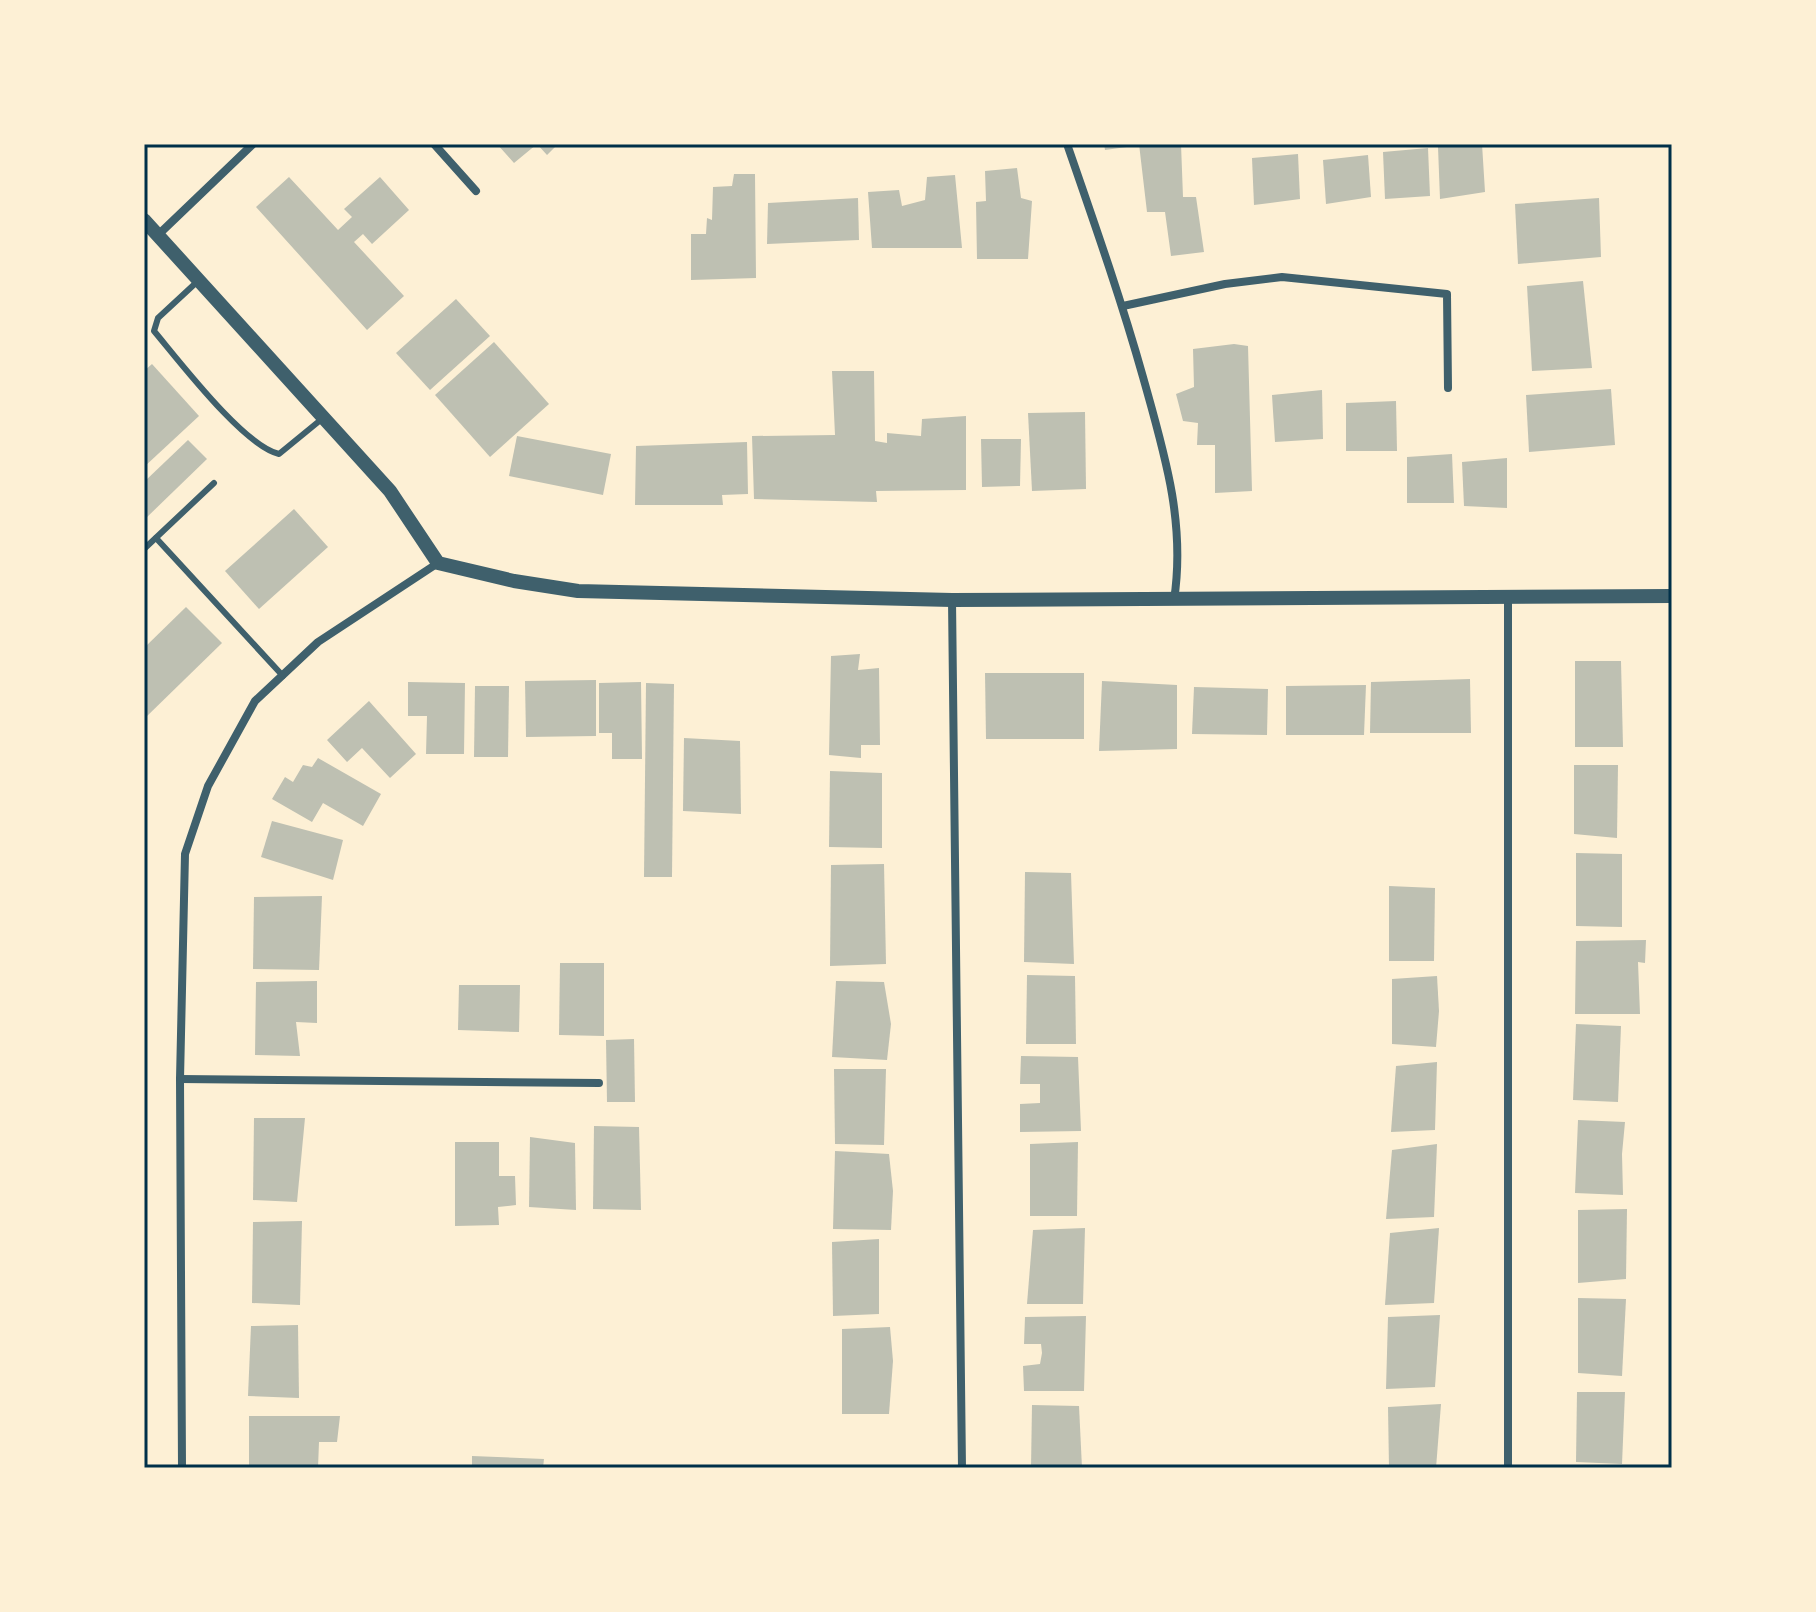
<svg xmlns="http://www.w3.org/2000/svg" width="1816" height="1612" font-family="Raleway,sans-serif">
  <style>
    .building { fill: #bec0b2 }
    .lines { fill: none; stroke-linecap: round; stroke-linejoin: round }
    .service { stroke: #3f606c; stroke-width: 6 }
    .minor { stroke: #3f606c; stroke-width: 8 }
    .tertiary { stroke: #3f606c; stroke-width: 14 }
    .neatline { fill: none; stroke: #003049; stroke-width: 3 }
  </style>
  <rect width="100%" height="100%" fill="#fdf0d5"/>
  <g class="building">
    <path d="M497 144H558L547 155 537 144 514 163Z"/>
    <path d="M1104 144H1134V146L1105 150Z"/>
    <path d="M1139 144H1181L1183 197H1196L1204 252 1171 256 1165 212H1147Z"/>
    <path d="M1482 144 1485 192 1440 199 1438 147Z"/>
    <path d="M1428 148 1430 196 1385 199 1383 152Z"/>
    <path d="M1298 154 1300 199 1254 205 1252 158Z"/>
    <path d="M1368 155 1371 197 1326 204 1323 160Z"/>
    <path d="M1017 168 1021 198 1032 201 1028 259H977L976 202 986 201 985 171Z"/>
    <path d="M734 174H755L756 278 691 280V234H706L707 218 712 220 713 187 732 186Z"/>
    <path d="M955 175 962 248H872L868 192 899 190 902 206 925 200 927 177Z"/>
    <path d="M289 177 338 230 352 217 344 209 380 177 409 210 372 244 363 234 354 242 404 296 367 330 256 207Z"/>
    <path d="M858 198 859 240 767 244 768 203Z"/>
    <path d="M1599 198 1601 257 1518 264 1515 204Z"/>
    <path d="M1583 281 1592 368 1532 371 1527 286Z"/>
    <path d="M456 299 490 336 430 390 396 353Z"/>
    <path d="M494 342 549 404 490 457 435 395Z"/>
    <path d="M1234 344 1248 346 1252 491 1215 493V445H1197L1198 423 1183 421 1176 394 1194 387 1193 349Z"/>
    <path d="M152 364 199 416 144 467V371Z"/>
    <path d="M832 371H874L875 441 887 443V433L921 436 922 419 966 416V490L876 491 877 502 754 499 752 436 835 435Z"/>
    <path d="M1611 389 1615 445 1529 452 1526 395Z"/>
    <path d="M1322 390 1323 439 1275 442 1272 395Z"/>
    <path d="M1396 401 1397 451H1346V403Z"/>
    <path d="M1085 412 1086 489 1032 491 1028 413Z"/>
    <path d="M517 436 611 454 603 495 509 476Z"/>
    <path d="M981 439H1021L1020 486 982 487Z"/>
    <path d="M188 440 207 459 144 520V482Z"/>
    <path d="M747 442 748 494 722 495 723 505H635L636 446Z"/>
    <path d="M1452 454 1454 503H1407V457Z"/>
    <path d="M1507 458V508L1464 506 1462 462Z"/>
    <path d="M294 509 328 547 259 609 225 571Z"/>
    <path d="M186 607 222 643 144 719V648Z"/>
    <path d="M860 654 858 670 879 668 880 745H861V758L829 755 831 656Z"/>
    <path d="M1575 661H1621L1623 747H1575Z"/>
    <path d="M985 673H1084V739H986Z"/>
    <path d="M1470 679 1471 733H1370L1371 682Z"/>
    <path d="M596 680V736L526 737 525 681Z"/>
    <path d="M1102 681 1177 685V749L1099 751Z"/>
    <path d="M408 682 465 683 464 754H426L427 716H408Z"/>
    <path d="M641 682 642 759H612V733H599V683Z"/>
    <path d="M646 683 674 684 672 877H644Z"/>
    <path d="M1366 685 1364 735H1286V686Z"/>
    <path d="M475 686H509L508 757H474Z"/>
    <path d="M1194 687 1268 689 1267 735 1192 734Z"/>
    <path d="M369 701 416 754 390 778 362 748 347 762 327 740Z"/>
    <path d="M684 738 740 741 741 814 683 811Z"/>
    <path d="M318 758 381 794 363 826 323 803 312 822 272 799 285 777 293 782 303 765 312 767Z"/>
    <path d="M1574 765H1618L1617 838 1574 834Z"/>
    <path d="M830 771 882 773V848L829 847Z"/>
    <path d="M272 821 343 840 333 880 261 857Z"/>
    <path d="M1576 853 1622 854V927L1576 926Z"/>
    <path d="M884 864 886 964 830 966 831 865Z"/>
    <path d="M1025 872 1071 873 1074 964 1024 962Z"/>
    <path d="M1389 886 1435 888 1434 961H1389Z"/>
    <path d="M322 896 319 970 253 969 254 897Z"/>
    <path d="M1646 940 1645 963 1638 962 1640 1014H1575L1576 941Z"/>
    <path d="M560 963H604V1036L559 1035Z"/>
    <path d="M1027 975 1075 976 1076 1044H1026Z"/>
    <path d="M1437 976 1439 1011 1436 1047 1392 1044V979Z"/>
    <path d="M317 981V1023L296 1022 300 1056 255 1055 256 982Z"/>
    <path d="M836 981 884 982 891 1024 887 1060 832 1057Z"/>
    <path d="M459 985H520L519 1032 458 1030Z"/>
    <path d="M1576 1024 1621 1026 1618 1102 1573 1100Z"/>
    <path d="M634 1039 635 1102H607L606 1040Z"/>
    <path d="M1021 1056 1078 1057 1081 1131 1020 1132V1104L1040 1103V1084H1020Z"/>
    <path d="M1437 1062 1435 1130 1391 1132 1396 1066Z"/>
    <path d="M834 1069H886L884 1145 835 1144Z"/>
    <path d="M254 1118H305L297 1202 253 1200Z"/>
    <path d="M1578 1120 1625 1122 1622 1154 1623 1195 1575 1193Z"/>
    <path d="M594 1126 639 1127 641 1210 593 1209Z"/>
    <path d="M530 1137 575 1143 576 1210 529 1207Z"/>
    <path d="M455 1142H499V1176H515L516 1205 498 1207 499 1225 455 1226Z"/>
    <path d="M1078 1142 1077 1216H1030V1144Z"/>
    <path d="M1437 1144 1434 1217 1386 1219 1392 1150Z"/>
    <path d="M835 1151 889 1154 893 1191 891 1230 833 1229Z"/>
    <path d="M1627 1209 1626 1279 1578 1283V1210Z"/>
    <path d="M302 1221 300 1305 252 1303 253 1222Z"/>
    <path d="M1085 1228 1083 1304H1027L1033 1230Z"/>
    <path d="M1439 1228 1434 1303 1385 1305 1390 1233Z"/>
    <path d="M879 1239V1314L833 1316 832 1242Z"/>
    <path d="M1578 1298 1626 1299 1622 1376 1578 1373Z"/>
    <path d="M1440 1315 1435 1387 1386 1389 1388 1317Z"/>
    <path d="M1086 1316 1084 1391H1024L1023 1366 1040 1364 1042 1353 1041 1344H1024L1025 1317Z"/>
    <path d="M298 1325 299 1398 248 1396 251 1326Z"/>
    <path d="M890 1327 893 1361 889 1414H842V1329Z"/>
    <path d="M1577 1392H1625L1622 1464 1576 1462Z"/>
    <path d="M1441 1404 1436 1468H1389L1388 1407Z"/>
    <path d="M1032 1405 1079 1406 1082 1468H1031Z"/>
    <path d="M249 1416H340L337 1442H319L318 1468H249Z"/>
    <path d="M472 1456 544 1459 543 1468H472Z"/>
  </g>
  <g class="lines">
    <g class="service">
      <path d="M199 280 158 318 154 331C180 362 244 446 279 454L323 418"/>
      <path d="M156 538 283 676"/>
      <path d="M144 549 214 483"/>
    </g>
    <g class="minor">
      <path d="M434 144 476 191"/>
      <path d="M1067 144C1094 222 1121 299 1143 377 1164 452 1186 522 1174 600"/>
      <path d="M158 235 253 144"/>
      <path d="M1123 306 1225 284 1282 277 1447 294 1448 388"/>
      <path d="M952 600 962 1468"/>
      <path d="M180 1079 599 1083"/>
      <path d="M182 1468 180 1079 185 854 208 786 255 701 318 642 438 563"/>
      <path d="M1508 1468V598"/>
    </g>
    <path class="tertiary" d="M144 220 390 491 438 563 514 581 578 591 952 600 1672 596"/>
  </g>
  <rect width="1816" height="1612" fill="none" stroke="#fdf0d5" stroke-width="292"/>
  <rect x="146" y="146" width="1524" height="1320" class="neatline"/>
</svg>
